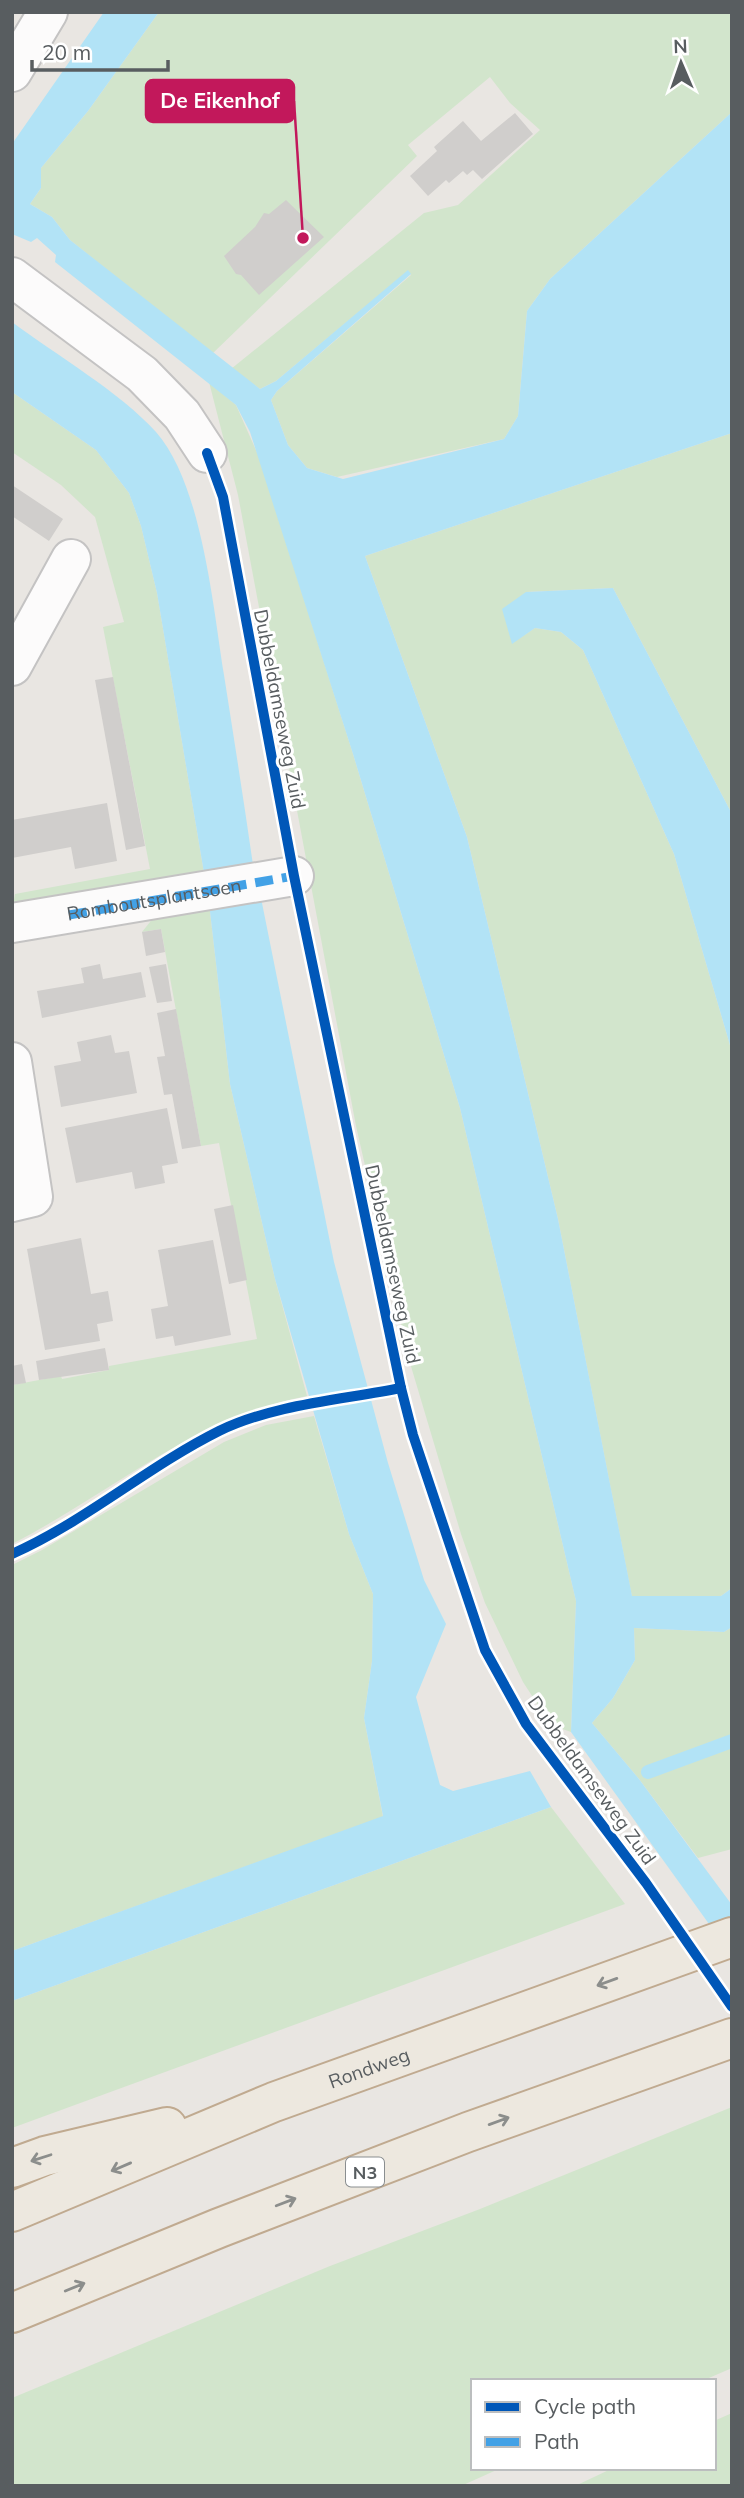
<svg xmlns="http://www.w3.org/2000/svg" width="744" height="2498" font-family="Mulish,sans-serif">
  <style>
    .green { fill: #d2e5cc }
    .water { fill: #b2e3f6 }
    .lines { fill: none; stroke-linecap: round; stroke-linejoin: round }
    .stream { stroke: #b2e3f6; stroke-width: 14 }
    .building { fill: #d0cecc }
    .minor-casing { stroke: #c4c3c3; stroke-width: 42 }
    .highway-casing { stroke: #c0aa90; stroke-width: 42 }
    .minor { stroke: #fcfbfb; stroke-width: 38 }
    .highway { stroke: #ede8df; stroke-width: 38 }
    .quiet { stroke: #42a1e6; stroke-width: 9; stroke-dasharray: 18 9; stroke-linecap: butt }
    .cycleway-casing { stroke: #fff; stroke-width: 15 }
    .cycleway { stroke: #0057b8; stroke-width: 10 }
    .oneway { stroke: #8c8e8c }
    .labels { text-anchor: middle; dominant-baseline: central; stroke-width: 6; stroke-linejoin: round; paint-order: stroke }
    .shield { fill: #fff; stroke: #8a8e90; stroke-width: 2 }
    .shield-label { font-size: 18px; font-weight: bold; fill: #585d60 }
    .street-label { font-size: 19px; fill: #585d60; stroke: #fff }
    .leader { fill: none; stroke: #c2185b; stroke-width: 2.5 }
    .callout-dot { fill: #c2185b; stroke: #fff; stroke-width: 2.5 }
    .callout { fill: #c2185b; stroke: #c2185b; stroke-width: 2.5 }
    .callout-label { font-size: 21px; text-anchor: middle; font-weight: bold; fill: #fff }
  </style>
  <rect width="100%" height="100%" fill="#e9e6e2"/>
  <g class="green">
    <path d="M159 12H732V112L550 279 527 311 518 416 504 439 337 477 307 468 288 445 271 400 277 391 411 275 408 271 276 381 260 389 231 369 424 213 458 205 540 130 510 103 490 77 408 145 417 156 212 354 70 240 52 217 30 204 41 188V168L88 111Z"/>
    <path d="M209 382 236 405 259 457 353 754 460 1108 576 1601 571 1732 551 1725 523 1682 485 1603 461 1534 410 1363 356 1126 238 495Z"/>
    <path d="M12 392 96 450 129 493 141 526 157 593 205 879 12 911 15 894 150 869 103 627 124 622 95 517 61 485 12 452Z"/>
    <path d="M732 433V814L613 588 526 592 512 643 535 628 561 632 583 650 674 854 732 1052V1588L721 1596 632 1597 558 1219 467 837 365 556Z"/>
    <path d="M209 903 230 1084 275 1279 307 1396C193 1418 113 1492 12 1544V1385L61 1376 62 1379 109 1370V1366L257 1339 219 1143 201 1146 161 929 142 932 158 912Z"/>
    <path d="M314 1416 349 1534 373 1594 372 1661 364 1718 383 1817 12 1951V1565L42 1550 224 1442 266 1425Z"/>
    <path d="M732 1627V1849L698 1858 639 1779 592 1723 613 1698 635 1660 634 1628 724 1632Z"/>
    <path d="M551 1807 625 1904 12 2128V2001Z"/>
    <path d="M732 2107V2368L702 2381H473V2468H501L461 2486H12V2398L330 2266 480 2209Z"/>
    <path d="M732 2413V2486H575L613 2468H714V2421Z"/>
  </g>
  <g class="water">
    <path d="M104 12H159L88 111 41 168V188L30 204 52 217 70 240 260 389 276 381 408 270 411 274 277 391 271 400 288 445 307 468 343 479 504 439 518 416 527 311 550 279 732 112V433L365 556 467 837 558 1219 632 1596H721L732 1588V1627L724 1632 634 1628 635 1660 613 1698 592 1723 639 1779 732 1905V1956L571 1732 576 1601 460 1108 353 754 250 432 236 405 55 262 56 255 37 238 31 242 12 234V144Z"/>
    <path d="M12 322C56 355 120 392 156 432 202 484 213 607 224 675 234 739 244 802 253 865L205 879 157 593 141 526 129 493 96 450 12 392Z"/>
    <path d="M613 588 732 814V1052L674 854 583 650 561 632 535 628 512 644 502 609 526 592Z"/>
    <path d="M260 893 334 1262 388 1463 424 1580 446 1624 416 1697 440 1785 453 1791 530 1771 551 1807 12 2001V1951L383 1816 364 1718 372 1661 373 1594 349 1534 275 1279 230 1084 209 903Z"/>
  </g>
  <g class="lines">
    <path class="stream" d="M648 1772 732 1741"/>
  </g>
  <g class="building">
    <path d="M515 113 533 134 482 179 473 170 467 175 463 171 449 183 446 180 428 196 410 176 437 151 434 147 463 121 481 141Z"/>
    <path d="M286 200 324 237 259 295 241 275 236 274 224 256 255 227 264 213 269 214Z"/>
    <path d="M12 485 63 519 49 541 12 516Z"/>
    <path d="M113 677 145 846 126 850 95 680Z"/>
    <path d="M107 803 117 861 75 869 71 847 12 858V820Z"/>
    <path d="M161 929 165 952 146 956 142 932Z"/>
    <path d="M100 964 103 979 141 972 146 997 42 1018 37 991 84 983 81 968Z"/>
    <path d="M166 964 172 1001 157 1003 149 967Z"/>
    <path d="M176 1009 201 1146 182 1149 172 1094 164 1095 157 1057 165 1056 157 1013Z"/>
    <path d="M111 1035 115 1053 129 1051 137 1093 61 1107 54 1066 81 1061 77 1042Z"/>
    <path d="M167 1108 178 1163 162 1166 165 1183 135 1189 132 1172 76 1183 65 1128Z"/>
    <path d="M233 1205 247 1280 229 1284 214 1209Z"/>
    <path d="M81 1238 91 1294 108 1291 113 1321 97 1324 100 1341 45 1350 27 1249Z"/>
    <path d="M213 1240 231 1335 175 1346 173 1336 156 1339 151 1309 168 1306 158 1250Z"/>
    <path d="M105 1348 109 1370 39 1380 36 1361Z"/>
    <path d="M22 1364 26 1383 12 1385V1366Z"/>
  </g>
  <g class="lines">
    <defs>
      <g id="minor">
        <path d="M12 72 48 12"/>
        <path d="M12 277 142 374 182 415 207 453"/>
        <path d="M12 666 71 559"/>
        <path id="s1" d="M12 923 294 876"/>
        <path d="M12 1062 33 1197 12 1202"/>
      </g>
      <g id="highway">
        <path d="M12 2168 45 2156 167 2127"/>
        <path id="s2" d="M12 2212 274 2102 732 1937"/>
        <path d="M12 2313 219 2228 468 2132 732 2038"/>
      </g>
    </defs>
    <use href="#minor" class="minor-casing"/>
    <use href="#highway" class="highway-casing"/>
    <use href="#minor" class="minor"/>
    <use href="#highway" class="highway"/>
    <path class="quiet" d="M69 915 294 876"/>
    <defs>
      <g id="cycleway">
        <path d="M207 453 223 497 294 876 401 1388 413 1435 485 1650 526 1724 646 1883 732 2007"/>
        <path d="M12 1554C86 1521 147 1467 219 1431 275 1404 341 1400 401 1388"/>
      </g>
    </defs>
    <use href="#cycleway" class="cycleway-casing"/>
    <use href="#cycleway" class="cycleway"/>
  </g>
  <defs><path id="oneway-shaft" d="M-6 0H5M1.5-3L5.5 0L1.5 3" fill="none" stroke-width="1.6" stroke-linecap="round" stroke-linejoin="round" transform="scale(1.75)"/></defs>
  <g class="oneway">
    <use href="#oneway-shaft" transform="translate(607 1982) rotate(160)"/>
    <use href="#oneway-shaft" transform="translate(499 2121) rotate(-20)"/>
    <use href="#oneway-shaft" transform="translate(41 2158) rotate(162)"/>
    <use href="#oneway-shaft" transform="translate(121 2167) rotate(157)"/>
    <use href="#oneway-shaft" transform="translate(286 2202) rotate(-21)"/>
    <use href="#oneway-shaft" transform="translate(75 2287) rotate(-22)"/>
  </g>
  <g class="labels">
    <rect class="shield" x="346" y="2157.5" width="38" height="29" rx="5"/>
    <g class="shield-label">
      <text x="365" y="2172">N3</text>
    </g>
    <g class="street-label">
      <text transform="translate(280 709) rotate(79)">Dubbeldamseweg Zuid</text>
      <text stroke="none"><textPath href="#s1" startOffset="144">Romboutsplantsoen</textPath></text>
      <text transform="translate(393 1264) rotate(78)">Dubbeldamseweg Zuid</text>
      <text transform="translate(592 1780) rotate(54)">Dubbeldamseweg Zuid</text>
      <text stroke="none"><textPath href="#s2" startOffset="385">Rondweg</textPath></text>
    </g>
  </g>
  <path class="leader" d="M303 238L294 101"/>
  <circle class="callout-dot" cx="303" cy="238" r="7"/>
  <rect class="callout" x="146" y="80" width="148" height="42" rx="7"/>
  <g class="callout-label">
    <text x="220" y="108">De Eikenhof</text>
  </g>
  <rect width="744" height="2498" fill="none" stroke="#585d60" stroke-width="28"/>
  <rect x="471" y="2379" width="245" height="91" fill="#ffffff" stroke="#bcbebf" stroke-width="2"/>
  <rect x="485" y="2402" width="35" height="10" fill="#0057b8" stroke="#bcbebf" stroke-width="2"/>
  <text x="534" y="2414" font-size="21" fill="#585d60">Cycle path</text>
  <rect x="485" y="2437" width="35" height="10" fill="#42a1e6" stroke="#bcbebf" stroke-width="2"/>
  <text x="534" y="2449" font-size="21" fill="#585d60">Path</text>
  <g transform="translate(681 63) rotate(358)" stroke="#ffffff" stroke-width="5" paint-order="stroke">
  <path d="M0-5L12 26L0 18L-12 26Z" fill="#585d60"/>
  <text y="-10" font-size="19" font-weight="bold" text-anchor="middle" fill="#585d60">N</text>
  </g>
  <path d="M32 60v10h136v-10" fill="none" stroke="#585d60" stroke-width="3.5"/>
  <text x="42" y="60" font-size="21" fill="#585d60" stroke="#ffffff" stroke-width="5" paint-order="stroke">20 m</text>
</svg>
